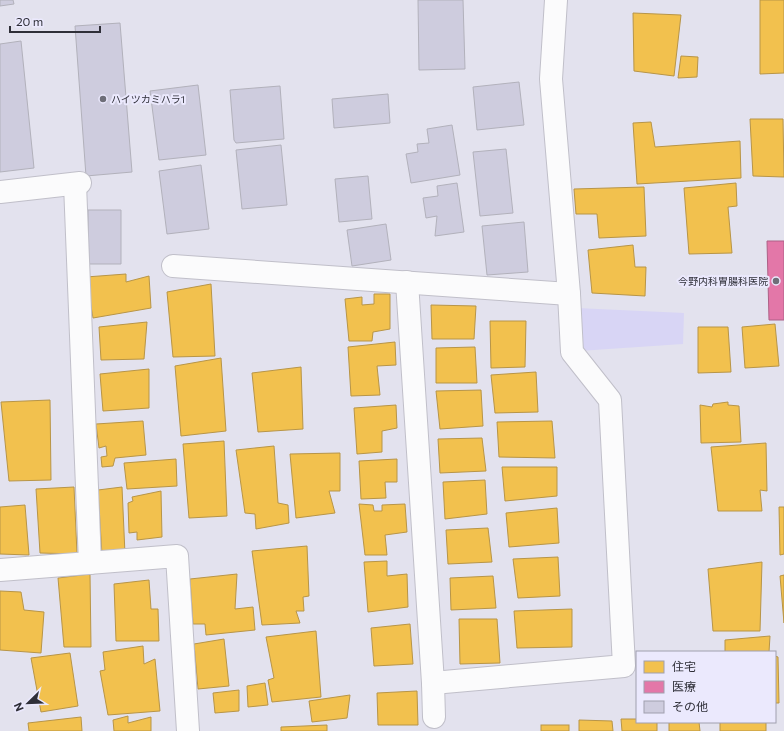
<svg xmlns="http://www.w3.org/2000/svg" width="784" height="731" font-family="Commissioner,'Noto Sans JP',sans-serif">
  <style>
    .green { fill: #d8d5f5 }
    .homes { fill: #f2c14e; stroke: #b89547 }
    .health { fill: #e377a8; stroke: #ad6186 }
    .building { fill: #ceccde; stroke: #b2b1bb }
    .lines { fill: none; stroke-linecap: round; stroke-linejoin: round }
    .minor-casing { stroke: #c0bfc9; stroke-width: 24 }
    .minor { stroke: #fbfbfc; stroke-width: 22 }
    .poi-dot { fill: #6e6e78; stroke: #ebe9fd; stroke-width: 1.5 }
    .labels { text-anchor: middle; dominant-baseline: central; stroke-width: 4; stroke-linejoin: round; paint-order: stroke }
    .poi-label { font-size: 10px; fill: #2f2f38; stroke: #ebe9fd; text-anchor: start }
  </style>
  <rect width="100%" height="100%" fill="#e3e2ee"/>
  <path class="green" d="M577 308 684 313 683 344 579 351Z"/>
  <g class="homes">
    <path d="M760 0H784V73L760 74Z"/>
    <path d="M633 13 681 15 674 76 634 71Z"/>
    <path d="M681 56 698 57 697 77 678 78Z"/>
    <path d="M750 119H783L784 177 753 176Z"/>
    <path d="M651 122 655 147 740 141 741 178 637 184 633 123Z"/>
    <path d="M736 183 737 206 728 207 732 253 689 254 684 188Z"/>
    <path d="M644 187 646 236 599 238 597 214H576L574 189Z"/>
    <path d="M633 245 635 267H646L645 296 592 293 588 250Z"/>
    <path d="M126 274V282L149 276 151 308 93 318 86 277Z"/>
    <path d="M211 284 215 356 173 357 167 292Z"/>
    <path d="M374 294H390V329L373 332 372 341H349L345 299 362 297V305L374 304Z"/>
    <path d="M431 305 476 306 474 339H432Z"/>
    <path d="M490 321H526L525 367 491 368Z"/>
    <path d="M147 322 144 359 101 360 99 327Z"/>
    <path d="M775 324 779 366 745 368 742 327Z"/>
    <path d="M698 327H728L731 372 698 373Z"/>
    <path d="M395 342 396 365 377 366 380 395 351 396 348 347Z"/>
    <path d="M475 347 477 383H436V348Z"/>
    <path d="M221 358 226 431 181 436 175 366Z"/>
    <path d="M301 367 303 429 258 432 252 373Z"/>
    <path d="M149 369V408L103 411 100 374Z"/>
    <path d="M536 372 538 412 495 413 491 375Z"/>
    <path d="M481 390 483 426 440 429 436 391Z"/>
    <path d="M50 400 51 480 9 481 1 402Z"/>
    <path d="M728 402V405L739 406 741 442 701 443 700 405 712 407 713 404Z"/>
    <path d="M396 405 397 428 382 431V452L357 454 354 408Z"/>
    <path d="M143 421 146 455 115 458 113 466 102 467 101 457 107 456 106 446 99 448 96 424Z"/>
    <path d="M552 421 555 458 499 457 497 422Z"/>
    <path d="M482 438 486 471 440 473 438 439Z"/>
    <path d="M224 441 227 516 189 518 183 444Z"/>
    <path d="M766 443 767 491 760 490 762 511H718L711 447Z"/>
    <path d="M274 446 278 503 288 505 289 523 256 529 255 514 245 513 236 450Z"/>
    <path d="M340 453V491H329L335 513 296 518 290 454Z"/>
    <path d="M176 459 177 486 127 489 124 463Z"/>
    <path d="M397 459V482H385L386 498 361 499 359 461Z"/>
    <path d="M502 467H557V496L505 501Z"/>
    <path d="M485 480 487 514 445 519 443 482Z"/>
    <path d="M74 487 77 554 40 553 36 489Z"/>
    <path d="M122 487 125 554 102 555 98 490Z"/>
    <path d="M161 491 162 537 137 540V532L129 533 128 503 133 501 132 497Z"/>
    <path d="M359 504 373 505 374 511H382V505L405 504 407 532 385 535 387 555H365Z"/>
    <path d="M25 505 29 555 0 554V507Z"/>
    <path d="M779 507H784V554L780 555Z"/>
    <path d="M557 508 559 543 509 547 506 513Z"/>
    <path d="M488 528 492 562 448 564 446 530Z"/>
    <path d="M307 546 309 596 303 597 304 611H296L300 623 262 625 252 551Z"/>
    <path d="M558 557 560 596 518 598 513 559Z"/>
    <path d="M387 561V576L407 574 408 607 368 612 364 562Z"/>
    <path d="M762 562 760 631H713L708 569Z"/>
    <path d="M90 574 91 647H64L58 578Z"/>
    <path d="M237 574 235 609 253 607 255 630 206 635 205 624H193L190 579Z"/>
    <path d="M784 575V623L780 576Z"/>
    <path d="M493 576 496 608 451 610 450 578Z"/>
    <path d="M149 580 151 609H158L159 641H116L114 584Z"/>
    <path d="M0 591 21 592 24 610 44 612 41 653 0 650Z"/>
    <path d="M572 609V647L517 648 514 611Z"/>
    <path d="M459 619H497L500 663 460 664Z"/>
    <path d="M410 624 413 664 374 666 371 628Z"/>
    <path d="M316 631 321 697 272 702 268 680 274 678 266 637Z"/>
    <path d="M770 636 769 652H725V640Z"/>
    <path d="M224 639 229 686 198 689 194 644Z"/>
    <path d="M143 646 144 664 155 659 160 711 108 715 100 671 105 670 103 652Z"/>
    <path d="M70 653 78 706 41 712 31 658Z"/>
    <path d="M775 656 778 657 779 703H775Z"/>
    <path d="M265 683 268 705 248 707 247 686Z"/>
    <path d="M239 690V711L215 713 213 693Z"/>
    <path d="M417 691 418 725H378L377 693Z"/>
    <path d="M350 695 347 718 312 722 309 701Z"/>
    <path d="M128 716V723L151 717V731H114L113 720Z"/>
    <path d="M81 717 82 731H29L28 723Z"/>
    <path d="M621 719H637V722H657V731H622Z"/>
    <path d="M579 720 612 721 613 731H579Z"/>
    <path d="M669 722H699L700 731H669Z"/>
    <rect x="720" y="722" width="46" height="9"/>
    <path d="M327 725V731H281V727Z"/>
    <rect x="541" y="725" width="28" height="6"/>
  </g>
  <path class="health" d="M767 241H784V320H769Z"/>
  <g class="building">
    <path d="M0 0H13L14 4 0 6Z"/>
    <path d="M418 0H463L465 69 419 70Z"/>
    <path d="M120 23 132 172 86 176 75 26Z"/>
    <path d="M21 41 34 168 0 172V44Z"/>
    <path d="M519 82 524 125 477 130 473 87Z"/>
    <path d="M198 85 206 155 159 160 150 91Z"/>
    <path d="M280 86 284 139 236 143 234 140 230 90Z"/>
    <path d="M388 94 390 123 334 128 332 99Z"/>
    <path d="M452 125 460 175 411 183 406 154 418 152 417 144 429 143 427 129Z"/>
    <path d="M281 145 287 205 242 209 236 150Z"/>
    <path d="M506 149 513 213 480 216 473 152Z"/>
    <path d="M201 165 209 229 167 234 159 171Z"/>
    <path d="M368 176 372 219 339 222 335 179Z"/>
    <path d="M457 183 464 232 435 236 437 216 426 218 423 198 438 196 437 186Z"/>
    <path d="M88 210H121V264H89Z"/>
    <path d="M524 222 528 272 487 275 482 226Z"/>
    <path d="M386 224 391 260 352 266 347 230Z"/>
  </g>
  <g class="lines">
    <defs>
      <g id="minor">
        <path d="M75 184 90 563"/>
        <path d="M0 192 80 183"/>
        <path d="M173 266 569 294 551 79 556 0"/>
        <path d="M407 282 433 683 434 717"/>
        <path d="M0 570 177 556 188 731"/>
        <path d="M433 683 624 666 610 400 572 352 569 294"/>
      </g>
    </defs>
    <use href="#minor" class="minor-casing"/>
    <use href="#minor" class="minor"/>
  </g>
  <g class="poi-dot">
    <circle cx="103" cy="99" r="4"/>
    <circle cx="776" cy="281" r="4"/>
  </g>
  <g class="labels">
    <g class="poi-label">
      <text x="111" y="99">ハイツカミハラ1</text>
      <text x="768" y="281" text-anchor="end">今野内科胃腸科医院</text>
    </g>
  </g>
  <rect x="636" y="651" width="140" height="72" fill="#ebe9fd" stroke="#a09fae"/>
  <rect x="644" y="661" width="20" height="12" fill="#f2c14e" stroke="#a09fae"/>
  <text x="672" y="671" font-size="12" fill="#2f2f38">住宅</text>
  <rect x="644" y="681" width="20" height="12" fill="#e377a8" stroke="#a09fae"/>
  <text x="672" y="691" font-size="12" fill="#2f2f38">医療</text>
  <rect x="644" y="701" width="20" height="12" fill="#ceccde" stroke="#a09fae"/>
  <text x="672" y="711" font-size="12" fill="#2f2f38">その他</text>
  <g transform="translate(28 703) rotate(247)" stroke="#ebe9fd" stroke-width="3" paint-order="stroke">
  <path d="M0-3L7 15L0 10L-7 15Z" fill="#2f2f38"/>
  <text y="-6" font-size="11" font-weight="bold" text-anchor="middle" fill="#2f2f38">N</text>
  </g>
  <path d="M10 26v6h90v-6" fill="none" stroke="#2f2f38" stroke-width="2"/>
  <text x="16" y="26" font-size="12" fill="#2f2f38" stroke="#ebe9fd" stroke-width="3" paint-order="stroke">20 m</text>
</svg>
